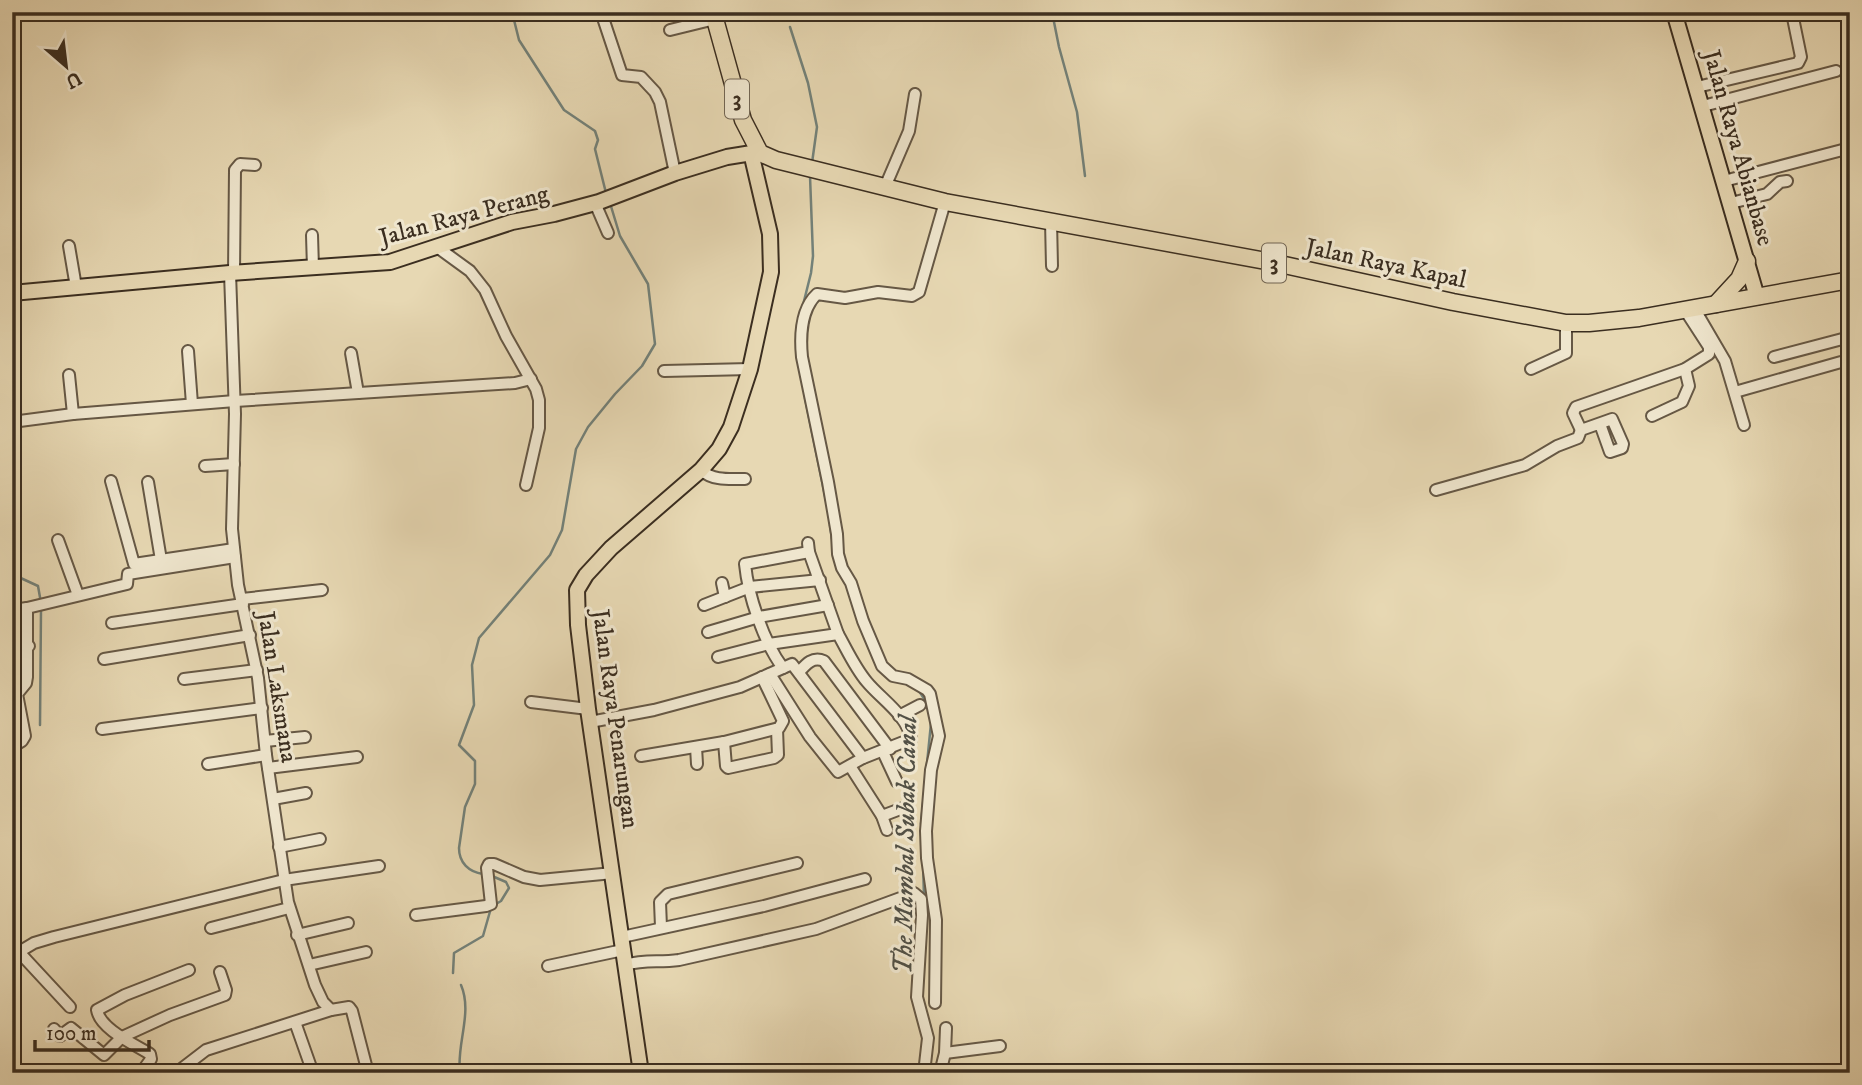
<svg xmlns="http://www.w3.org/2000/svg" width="1862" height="1085" font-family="'IM FELL DW Pica',serif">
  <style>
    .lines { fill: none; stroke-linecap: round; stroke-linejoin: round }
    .stream { stroke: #738179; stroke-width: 2.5 }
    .minor-casing { stroke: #665845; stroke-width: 14 }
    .major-casing { stroke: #3b2e20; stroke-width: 18 }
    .highway-casing { stroke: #3b2e20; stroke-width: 19 }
    .minor { stroke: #efe6ce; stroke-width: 10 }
    .major { stroke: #e7d8b3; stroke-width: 14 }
    .highway { stroke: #e7d8b3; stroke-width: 16 }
    .labels { text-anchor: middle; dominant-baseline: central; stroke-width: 6; stroke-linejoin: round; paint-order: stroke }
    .shield { fill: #efe6ce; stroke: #716554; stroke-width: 2 }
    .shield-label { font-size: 23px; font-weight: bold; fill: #3b2e20 }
    .street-label { font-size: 24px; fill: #3b2e20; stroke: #efe6ce }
    .water-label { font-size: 26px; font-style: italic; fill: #525045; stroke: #efe6ce }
  </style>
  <rect width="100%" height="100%" fill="#e7d8b3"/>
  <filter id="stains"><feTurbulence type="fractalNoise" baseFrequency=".00286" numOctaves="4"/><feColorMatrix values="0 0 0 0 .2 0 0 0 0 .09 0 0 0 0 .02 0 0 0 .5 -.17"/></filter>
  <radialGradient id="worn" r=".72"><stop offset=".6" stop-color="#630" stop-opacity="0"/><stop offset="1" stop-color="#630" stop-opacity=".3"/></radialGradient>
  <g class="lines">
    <g class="stream">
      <path d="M512 12 519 40 564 110 595 131 598 140 595 149 606 193"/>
      <path d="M1052 12 1059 47 1077 112 1085 176"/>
      <path d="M790 27 808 83 817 127 812 163"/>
      <path d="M798 325 811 273 813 256 810 176"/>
      <path d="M805 398 826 501"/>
      <path d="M830 525 832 539"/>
      <path d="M12 574 38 586 41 603"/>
      <path d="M919 691 927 703"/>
      <path d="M40 725 41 609"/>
      <path d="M921 824 931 723"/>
      <path d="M923 862 924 898"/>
      <path d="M483 874C469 872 459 863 459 848L465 807 475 784V761L459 745 474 705 472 665 479 638 550 555 562 530 576 449 588 427 615 394 642 366 655 344 648 284 620 236 610 203"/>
      <path d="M492 876 506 882 509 888 501 901 496 904"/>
      <path d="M453 973 454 953 483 936 491 908"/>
      <path d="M930 1025 933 1038"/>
      <path d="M460 1073C456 1045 473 1013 461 985"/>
    </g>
    <defs>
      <g id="minor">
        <path d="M601 12 622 75 641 77 655 92 660 102 675 173"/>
        <path d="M670 30 715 19"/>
        <path d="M1697 87 1798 63 1801 57 1793 18 1803 12"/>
        <path d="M1703 106 1836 71"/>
        <path d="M1724 181 1850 148"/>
        <path d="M885 187 909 131 915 94"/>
        <path d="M595 203 608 233"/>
        <path d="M1731 203 1767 194 1780 182 1787 181"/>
        <path d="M1051 221 1052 266"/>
        <path d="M312 235 313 268"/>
        <path d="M69 246 76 287"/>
        <path d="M437 247 470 271 485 290 506 336 536 389 539 400V428L526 485"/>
        <path d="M230 273 235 414 232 529 238 585 258 678 266 755 288 902 315 985 323 1002 331 1010 349 1007 352 1011 368 1073"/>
        <path d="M234 273 235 170 240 164 255 165"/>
        <path d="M1694 308 1725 361 1744 425"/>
        <path d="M188 351 192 404"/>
        <path d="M351 353 358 393"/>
        <path d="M1774 357 1850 337"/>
        <path d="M1531 369 1566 353V323"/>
        <path d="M664 371 750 369"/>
        <path d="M69 375 73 414"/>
        <path d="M1735 392 1841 362"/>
        <path d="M1652 416 1682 402 1689 386 1685 369"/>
        <path d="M12 422 73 414 235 401 515 383 531 379"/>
        <path d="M1581 430 1573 413 1576 407 1685 369 1709 354V347L1685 310"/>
        <path d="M205 466 234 464"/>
        <path d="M701 470C713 481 729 479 745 479"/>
        <path d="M111 481 134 564 234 549"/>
        <path d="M148 482 161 560"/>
        <path d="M1436 490 1525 465 1557 446 1578 438 1581 430 1612 419 1623 444 1622 448 1610 452 1600 424"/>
        <path d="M58 540 78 595"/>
        <path d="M808 543 809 552 838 634"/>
        <path d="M722 583 725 597"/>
        <path d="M242 599 322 590"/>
        <path d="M704 605 750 587 820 580"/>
        <path d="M12 610 27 608"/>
        <path d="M112 623 243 604"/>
        <path d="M708 632 759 617 828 605"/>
        <path d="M12 644 29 646"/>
        <path d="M718 657 769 644 838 634C847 650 855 668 867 682 881 699 908 716 911 739L863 758 838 772 810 737 770 674"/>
        <path d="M104 659 250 635"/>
        <path d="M783 668C764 643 748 595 745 564L809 552"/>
        <path d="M799 672C806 664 813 656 824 661L890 749"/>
        <path d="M184 679 257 670"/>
        <path d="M531 702 588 709"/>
        <path d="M899 716 920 705"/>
        <path d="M590 722 654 710 740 687 792 664 863 758"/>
        <path d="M102 729 262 708"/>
        <path d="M265 741 305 737"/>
        <path d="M724 742 726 766 728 768 774 758 778 755 777 729"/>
        <path d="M12 747 22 741 25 736 17 694 26 683 27 677V608L127 584 128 574 235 557"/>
        <path d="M696 747 697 764"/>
        <path d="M883 752 897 782"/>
        <path d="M641 756 724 742 779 728 783 721 762 677"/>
        <path d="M208 764 266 755"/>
        <path d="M850 766 882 816 887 830"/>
        <path d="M268 768 357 757"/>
        <path d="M273 799 306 793"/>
        <path d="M882 816 903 808"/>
        <path d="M279 847 320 839"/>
        <path d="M416 915 486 906 491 904 487 868 489 864H494L524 877 540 880 613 873"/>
        <path d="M661 927 660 902 668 894 797 863"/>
        <path d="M211 928 289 908"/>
        <path d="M297 935 348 923"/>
        <path d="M622 937 764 906 865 879"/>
        <path d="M19 952 34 943 54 937 284 880 379 866"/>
        <path d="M12 954 19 952 70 1007"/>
        <path d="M309 965 366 952"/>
        <path d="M625 965C646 959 658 963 679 960L816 929 914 893 921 899 922 915 917 997 928 1038 924 1073"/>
        <path d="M548 966 623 950"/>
        <path d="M935 1003 936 920 927 858 926 831 931 770 939 736 930 694 927 690 908 679 893 676 882 666 863 621 851 583 842 568 838 554 837 534 828 482 802 357C800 337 801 309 817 294L845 298 878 292 912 296 919 292 945 202"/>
        <path d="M295 1022 313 1073"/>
        <path d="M54 1029 60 1036 71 1028 104 1055 122 1037 170 1015 225 995 226 990 220 972"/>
        <path d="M945 1053 1000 1046"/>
        <path d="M141 1073 151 1059 150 1054C134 1044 100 1029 97 1010L125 995 189 970"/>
        <path d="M176 1073 206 1050 331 1010"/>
        <path d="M940 1073 945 1053 946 1028"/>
      </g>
      <g id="major">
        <path d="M1674 12 1757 297"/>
        <path d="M12 293 230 273 390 262 512 222 554 214 599 202 675 173 727 157 752 153"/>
        <path d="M641 1073 588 709 578 625 577 590 586 575 611 548 701 470 719 449 731 427 750 369 771 272 770 234 752 157 756 148"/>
      </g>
      <g id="highway">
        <path d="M713 12 743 120 760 153 776 160 945 202 1271 262 1453 302 1566 323H1589L1639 318 1850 280"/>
        <path d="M1716 304 1739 279 1747 261"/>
      </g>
    </defs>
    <use href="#minor" class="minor-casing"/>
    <use href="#major" class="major-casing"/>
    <use href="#highway" class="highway-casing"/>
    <use href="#minor" class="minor"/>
    <use href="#major" class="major"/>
    <use href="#highway" class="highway"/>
  </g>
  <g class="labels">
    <g class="shield">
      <rect x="725" y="79.5" width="24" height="39" rx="5"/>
      <rect x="1262" y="243.5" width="24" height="39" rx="5"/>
    </g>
    <g class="shield-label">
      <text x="737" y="99">3</text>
      <text x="1274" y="263">3</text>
    </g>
    <g class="street-label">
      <text transform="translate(1738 148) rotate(74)">Jalan Raya Abianbase</text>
      <text transform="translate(464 216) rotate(-15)">Jalan Raya Perang</text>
      <text transform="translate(1386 264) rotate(12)">Jalan Raya Kapal</text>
      <text transform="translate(277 687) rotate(81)">Jalan Laksmana</text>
      <text transform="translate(615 719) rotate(82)">Jalan Raya Penarungan</text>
    </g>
    <g class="water-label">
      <text transform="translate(906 845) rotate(-89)">The Mambal Subak Canal</text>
    </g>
  </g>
  <rect width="1862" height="1085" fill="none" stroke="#e7d8b3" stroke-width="42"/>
  <rect x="14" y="14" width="1834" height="1057" fill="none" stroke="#3b2e20" stroke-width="3.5"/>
  <rect x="21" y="21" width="1820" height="1043" fill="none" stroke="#3b2e20" stroke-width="2"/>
  <g transform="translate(66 66) rotate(152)" stroke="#efe6ce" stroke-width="5" paint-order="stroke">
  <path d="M0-5L12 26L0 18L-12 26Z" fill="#3b2e20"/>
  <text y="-10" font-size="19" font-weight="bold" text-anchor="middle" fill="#3b2e20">U</text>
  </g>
  <path d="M35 1040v10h114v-10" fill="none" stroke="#3b2e20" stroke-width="3.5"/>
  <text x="46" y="1040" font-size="21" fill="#3b2e20" stroke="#efe6ce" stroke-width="5" paint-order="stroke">100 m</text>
  <rect width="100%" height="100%" filter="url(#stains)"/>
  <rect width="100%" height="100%" fill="url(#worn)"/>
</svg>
